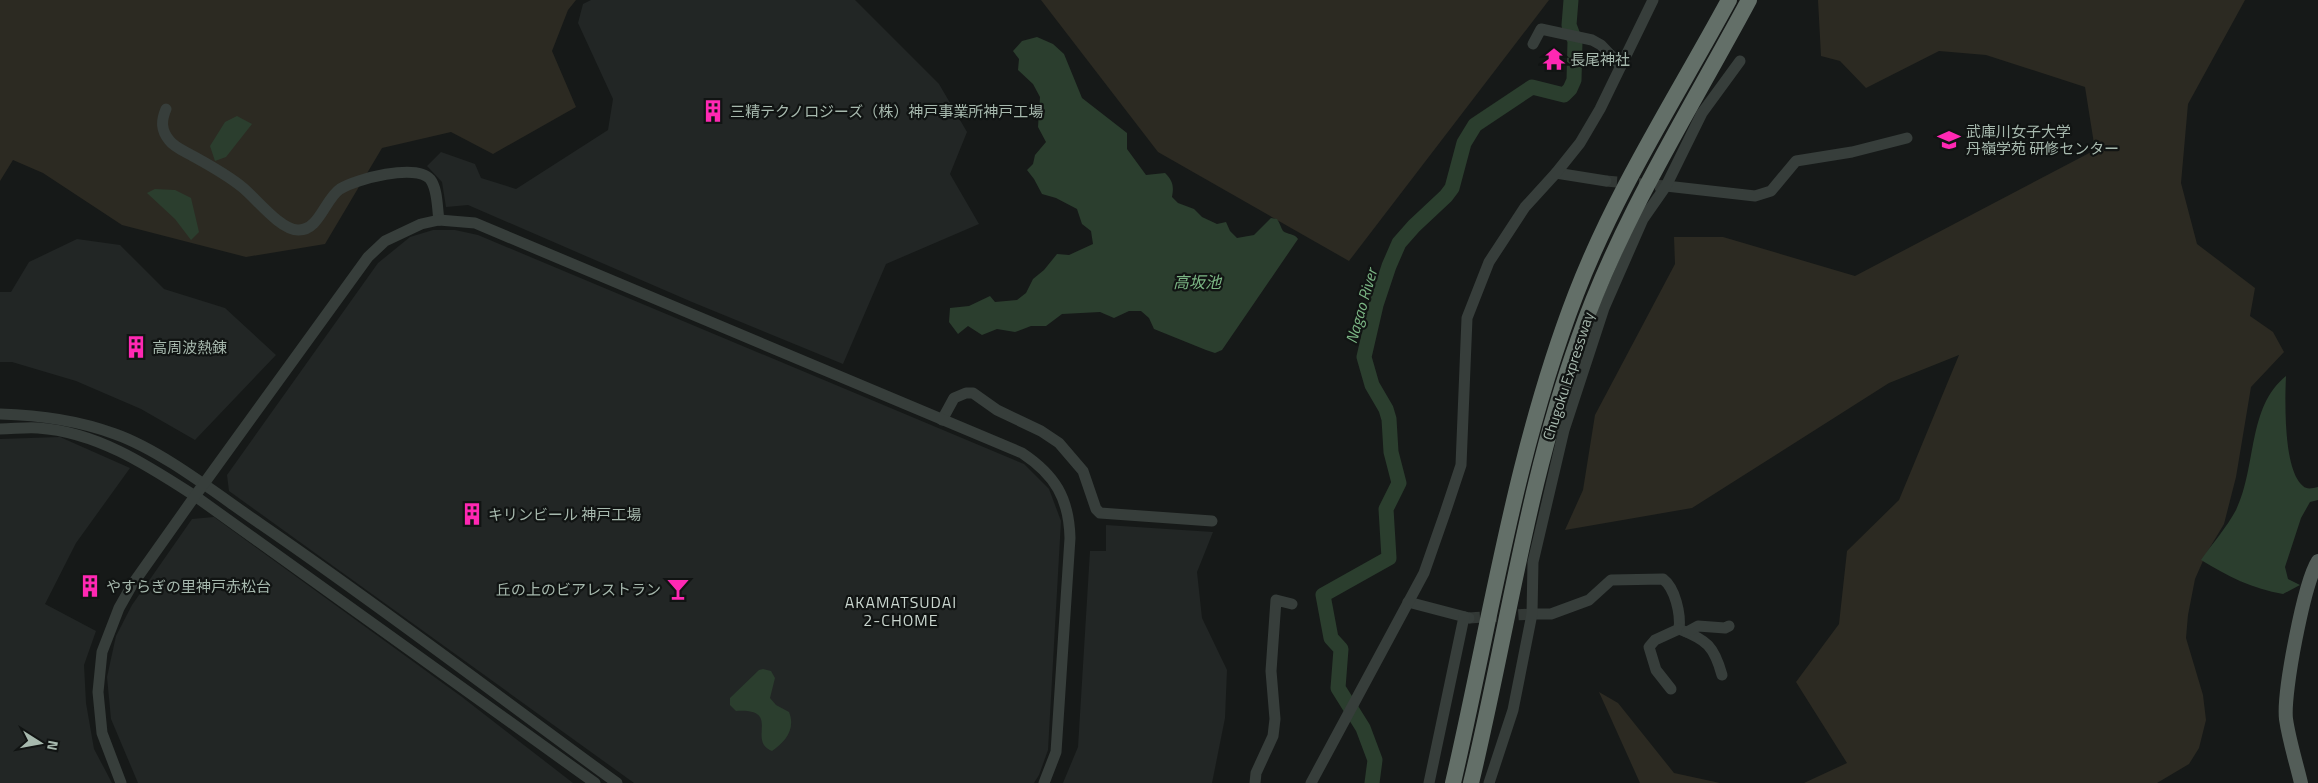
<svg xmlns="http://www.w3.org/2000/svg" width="2318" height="783" font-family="'Titillium Web','Noto Sans JP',sans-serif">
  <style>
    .built { fill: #222625 }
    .green { fill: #2c2a22 }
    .water { fill: #2b3e2e }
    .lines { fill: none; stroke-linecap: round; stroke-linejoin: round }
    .river { stroke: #2b3e2e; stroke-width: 15 }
    .minor-tunnel { stroke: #333936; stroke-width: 11; stroke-dasharray: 11 5.5; stroke-linecap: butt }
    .minor { stroke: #373e3b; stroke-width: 11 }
    .major { stroke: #535d58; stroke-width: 14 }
    .highway { stroke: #636f68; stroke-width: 16 }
    .labels { text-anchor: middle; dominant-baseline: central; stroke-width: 4.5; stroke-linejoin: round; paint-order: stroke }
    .poi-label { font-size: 15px; fill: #a7b9ae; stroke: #111413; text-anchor: start }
    .street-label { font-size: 15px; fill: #a7b9ae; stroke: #111413 }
    .water-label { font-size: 16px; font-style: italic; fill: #7cb785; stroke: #111413 }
    .neighbourhood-label { font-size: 16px; letter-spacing: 1px; fill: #c9d5ce; stroke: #111413 }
  </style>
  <rect width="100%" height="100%" fill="#161918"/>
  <g class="built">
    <path d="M591 0H855L939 84 967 132 950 174 979 224 886 264 843 364 692 302 468 205 446 207 442 182 427 166 441 152 475 164 481 178 516 189 608 130 613 99 578 23 583 4Z"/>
    <path d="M433 230H455L478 235 1024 464 1049 489 1061 521 1048 750 1039 775 1034 783H634L229 491 227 475 378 263 410 237Z"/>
    <path d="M77 239 120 245 164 289 225 308 276 355 195 440 141 409 76 381 12 362H0V292H11L29 262Z"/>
    <path d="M60 437 130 468 76 543 45 604 96 631 84 665 86 703 94 749 112 783H0V439Z"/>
    <path d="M214 517 462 697 573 783H138L111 719 107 677 116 636 132 605 192 519Z"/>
    <path d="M1106 525 1213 532 1197 572 1202 618 1227 670 1225 718 1212 783H1063L1078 747 1090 551H1106Z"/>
  </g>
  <g class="green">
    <path d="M0 0H576L568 10 552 51 576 107 493 154 451 132 382 148 325 244 246 257 122 225 43 173 13 160 0 181Z"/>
    <path d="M1041 0H1549L1349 261 1158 152Z"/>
    <path d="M1818 0H2245L2188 104 2181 183 2197 244 2255 288 2250 316 2273 332 2284 352 2251 387 2236 477 2224 524 2206 554 2195 579 2188 615 2186 638 2203 695 2206 720 2199 748 2189 764 2157 783H1804L1847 763 1796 682 1839 624 1847 551 1899 500 1959 355 1889 383 1692 508 1565 530 1583 490 1595 415 1675 264 1674 237H1723L1855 276 2095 150 2085 87 1986 55 1939 51 1866 88 1840 61 1821 56Z"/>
    <path d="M1599 692 1618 703 1674 773 1720 783H1640Z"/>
  </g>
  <g class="water">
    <path d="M1037 37 1053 44 1064 54 1082 98 1127 133V149L1146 175 1165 173C1173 181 1174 186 1172 197L1178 203 1194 209 1202 217 1217 224 1226 222 1230 231 1237 238 1254 235 1271 218 1277 219C1280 223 1281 228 1283 231 1288 235 1294 233 1298 239L1222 350 1215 353 1206 350 1154 329 1149 318 1141 311H1129L1114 318 1100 312 1062 314 1046 326H1031L1015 332 997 329 982 335 968 326 958 334 949 322 950 308 969 306 990 296 995 302 1017 300 1026 293 1033 279 1044 270 1057 254 1069 255 1093 244 1091 231 1082 224 1077 209 1056 198 1042 194 1034 179 1027 170 1033 164 1035 155 1046 142 1038 127 1040 97 1033 84 1018 70 1019 59 1013 51 1022 41Z"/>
    <path d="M237 116 252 124 226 157 215 161 210 146 225 122Z"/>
    <path d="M155 189 175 190 191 198 199 232 191 240 175 219 147 193Z"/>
    <path d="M2286 376C2285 400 2283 470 2303 486 2307 490 2313 488 2318 487V500L2310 502 2301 518 2285 567 2288 579 2300 585 2283 594C2253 589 2227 576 2201 560 2212 544 2227 527 2236 510 2257 467 2247 407 2286 376Z"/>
    <path d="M763 669 771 671 775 678 770 698 776 705 789 712C796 729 785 742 772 751 746 741 783 708 736 711L730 705V698L759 670Z"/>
  </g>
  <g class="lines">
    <path class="river" d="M1372 783 1375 760 1363 728 1338 688 1341 649 1331 638 1323 595 1389 558 1386 509 1399 483 1391 452 1389 419 1386 409 1372 385 1364 357 1376 305 1389 266 1399 243 1414 226 1446 196 1452 188 1464 143 1475 125 1532 87 1564 95 1570 89 1574 80 1575 41 1569 25 1571 0"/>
    <g class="minor-tunnel">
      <path d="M1606 181 1666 186"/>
      <path d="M1469 618 1532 614"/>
    </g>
    <g class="minor">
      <path d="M1533 44 1541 29 1592 40 1601 45 1621 66"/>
      <path d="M166 109C161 121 161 130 169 140 174 147 184 151 191 155 209 165 226 174 242 187 256 198 280 230 298 230 319 231 325 199 340 189 356 179 416 163 430 179 438 189 437 208 439 220"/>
      <path d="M1556 173 1606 181"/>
      <path d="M1666 186 1755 196 1771 191 1796 161 1852 152 1907 138"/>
      <path d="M0 414C40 415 77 420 115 434 163 451 219 496 262 525 383 608 499 697 617 783"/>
      <path d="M942 420 954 398 966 393H973L997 410 1041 431 1059 443 1083 471 1096 509 1100 513 1212 521"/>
      <path d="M0 429C13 429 26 427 38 428 97 432 147 465 195 496L595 783"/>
      <path d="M1408 602 1469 618"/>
      <path d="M1532 614H1551L1589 600 1611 580 1663 579C1675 588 1681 614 1679 629L1655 640 1649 647 1656 670 1671 689"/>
      <path d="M1679 629C1707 640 1714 646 1722 675"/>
      <path d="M1687 632 1698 626 1725 628 1729 626"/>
      <path d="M121 783 102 733 98 692 102 652 119 608 132 585 195 496 368 257 385 241 421 224 439 220 475 223 1022 453C1055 475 1069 498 1070 538L1056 752 1044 783"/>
      <path d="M1255 783 1256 773 1273 736 1275 719 1271 671 1276 600 1292 604"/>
      <path d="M1311 783 1424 573 1445 513 1461 465 1467 318 1489 262 1525 207 1556 173 1580 143 1600 109 1653 0"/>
      <path d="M1429 783 1464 617"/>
      <path d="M1489 783 1513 710 1532 614 1533 562 1564 430 1604 308 1643 219 1666 186 1702 113 1740 61"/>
    </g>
    <path class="major" d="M2301 783C2296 762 2289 740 2286 719 2283 693 2304 583 2318 561"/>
    <g class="highway">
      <path d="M1453 783C1491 619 1515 452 1576 294 1616 190 1676 98 1729 0"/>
      <path d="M1471 783C1507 635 1527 482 1579 338 1621 218 1689 112 1749 0"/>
    </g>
  </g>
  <defs>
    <symbol id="temple-bare" viewBox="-9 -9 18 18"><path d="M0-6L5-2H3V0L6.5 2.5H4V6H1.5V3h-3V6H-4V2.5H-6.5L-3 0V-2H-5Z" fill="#ff28b3" stroke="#111413" stroke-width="2.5" paint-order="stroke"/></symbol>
    <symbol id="building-bare" viewBox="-9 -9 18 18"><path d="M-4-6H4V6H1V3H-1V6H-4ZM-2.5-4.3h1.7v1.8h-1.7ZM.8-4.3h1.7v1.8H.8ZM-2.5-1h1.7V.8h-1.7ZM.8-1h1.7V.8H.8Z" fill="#ff28b3" stroke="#111413" stroke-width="2.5" paint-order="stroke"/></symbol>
    <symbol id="university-bare" viewBox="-9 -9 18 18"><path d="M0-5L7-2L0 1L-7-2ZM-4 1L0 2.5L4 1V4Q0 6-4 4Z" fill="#ff28b3" stroke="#111413" stroke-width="2.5" paint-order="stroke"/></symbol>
    <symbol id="bar-bare" viewBox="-9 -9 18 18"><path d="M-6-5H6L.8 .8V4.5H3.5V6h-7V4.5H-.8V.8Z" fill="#ff28b3" stroke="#111413" stroke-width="2.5" paint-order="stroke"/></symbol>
  </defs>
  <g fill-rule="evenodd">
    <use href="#temple-bare" x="1538" y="43" width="32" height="32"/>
    <use href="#building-bare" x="697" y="95" width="32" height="32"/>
    <use href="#university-bare" x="1933" y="124" width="32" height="32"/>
    <use href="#building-bare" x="120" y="331" width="32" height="32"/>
    <use href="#building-bare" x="456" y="498" width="32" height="32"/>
    <use href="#building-bare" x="74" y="570" width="32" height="32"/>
    <use href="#bar-bare" x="662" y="573" width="32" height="32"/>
  </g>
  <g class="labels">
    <g class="poi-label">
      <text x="1570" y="59">長尾神社</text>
      <text x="730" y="111">三精テクノロジーズ（株）神戸事業所神戸工場</text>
      <text x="1966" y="131">武庫川女子大学<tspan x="1966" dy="17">丹嶺学苑 研修センター</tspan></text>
      <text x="152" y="347">高周波熱錬</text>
      <text x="488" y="514">キリンビール 神戸工場</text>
      <text x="106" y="586">やすらぎの里神戸赤松台</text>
      <text x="661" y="589" text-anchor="end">丘の上のビアレストラン</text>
    </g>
    <g class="street-label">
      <text transform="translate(1568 376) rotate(-72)">Chugoku Expressway</text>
    </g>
    <g class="water-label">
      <text x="1197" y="282">高坂池</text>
      <text transform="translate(1361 306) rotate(-74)">Nagao River</text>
    </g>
    <g class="neighbourhood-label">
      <text x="901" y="602">AKAMATSUDAI<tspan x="901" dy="18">2-CHOME</tspan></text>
    </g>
  </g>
  <g transform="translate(40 743) rotate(101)" stroke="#111413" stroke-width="4" paint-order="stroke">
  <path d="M0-4L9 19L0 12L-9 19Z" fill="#a7b9ae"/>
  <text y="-8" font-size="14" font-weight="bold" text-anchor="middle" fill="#a7b9ae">N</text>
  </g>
</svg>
